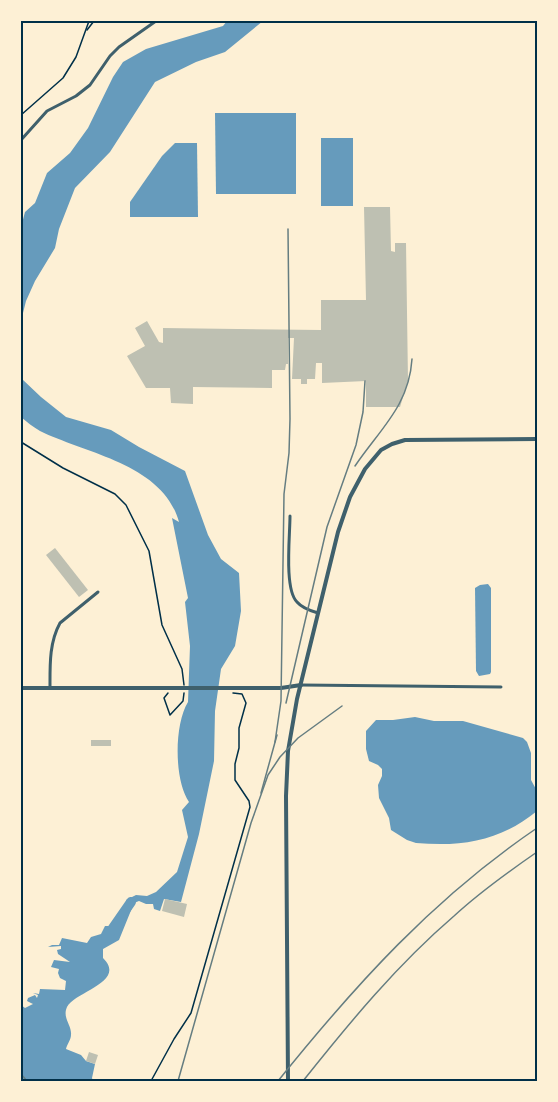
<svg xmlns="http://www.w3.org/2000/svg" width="558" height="1102" font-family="Jost,sans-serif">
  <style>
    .water { fill: #669bbc }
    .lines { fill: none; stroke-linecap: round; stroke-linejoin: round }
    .river { stroke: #669bbc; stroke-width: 10 }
    .building { fill: #bec0b2 }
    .path { stroke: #003049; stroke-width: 1.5 }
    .minor { stroke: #3f606c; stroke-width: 3 }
    .tertiary { stroke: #3f606c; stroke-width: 4 }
    .rail { stroke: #657d81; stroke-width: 1.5 }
    .neatline { fill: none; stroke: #003049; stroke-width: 2 }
  </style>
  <rect width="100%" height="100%" fill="#fdf0d5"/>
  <g class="water">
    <path d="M227 21H263L225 52 196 62 155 82 110 152 75 188 59 229 55 248 35 281 26 301 21 321V227L25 212 35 203 47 173 70 153 88 128 113 77 123 62 146 49 223 26Z"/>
    <path d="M215 113H296V194H216Z"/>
    <rect x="321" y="138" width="32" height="68"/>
    <path d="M175 143H197L198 217H130V202L162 156Z"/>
    <path d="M21 374 22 379 41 397 66 417 111 430 139 447 185 471 208 535 221 559 239 573 241 611 235 646 221 669 215 711 214 761 199 834 181 902 164 899 160 911 154 909 153 904H146L139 901 134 903 119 940 103 949V958C127 982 76 991 67 1007 62 1018 72 1025 71 1035 71 1040 67 1044 66 1049L81 1055 86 1061 95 1064 92 1078 93 1081H21V1005L25 1008 33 1004 27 1001 28 998 35 995 37 998 38 995 33 993 39 994 40 989 65 990 66 981 60 978 58 973 59 969 51 967 54 960 70 962 58 954 57 950 61 949V946L48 947 52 945H59L62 938 87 943 91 937 101 934 105 926H117L128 904 126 900 136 895 147 896 156 892 177 872 188 837 182 810 189 802C174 780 174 725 188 702L190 646 185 602 188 598 172 518 179 522C163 464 87 454 40 431 33 427 27 422 21 417Z"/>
    <path d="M488 584 491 588V672L490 674 479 676 476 671 475 588 480 585Z"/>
    <path d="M415 717 434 721H463L523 738 527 742 531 753V780L537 791V811C500 841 463 847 416 843L407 840 391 830 389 818 379 798 378 785 382 776V769L378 765 369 761 366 749V731L376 720H393Z"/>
  </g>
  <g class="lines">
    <path class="river" d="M106 938 131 902"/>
  </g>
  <g class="building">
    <path d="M364 207H390L391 251 395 252V243H406L408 381 400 407H366V381L322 383V363H316L315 379H307V384H301V379H292L294 338H288V364H286L285 370H272V388L193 387V404L171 403 170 388H146L127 356 145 346 135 328 147 321 159 342 163 343V328L321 330V300H366Z"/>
    <path d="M55 548 88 590 79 597 46 555Z"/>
    <rect x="91" y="740" width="20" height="6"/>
    <path d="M165 899 187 904 184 917 162 911Z"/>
    <path d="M89 1052 98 1055 95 1064 86 1061Z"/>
  </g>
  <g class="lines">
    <g class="path">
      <path d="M87 30 94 21"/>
      <path d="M21 115 63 78 76 57 89 21"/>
      <path d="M21 442 63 468 115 494 126 505 149 551 162 625 182 669 184 685"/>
      <path d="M168 693 164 698 170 715 183 701 184 693"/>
      <path d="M151 1081 174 1039 191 1013 250 807 249 801 235 780V764L239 748V728L246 703 242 694 233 693"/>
    </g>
    <g class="minor">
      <path d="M21 140 47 111 76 96 90 85 110 56 119 47 156 21"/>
      <path d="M290 516C290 536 284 589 297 602 302 608 311 611 318 613"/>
      <path d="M301 685 501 687"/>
      <path d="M50 688C50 666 49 643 60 623L98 592"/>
    </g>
    <g class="tertiary">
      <path d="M21 688H281L301 685"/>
      <path d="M288 1081 286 796 288 751 297 699 338 532 350 497 365 469 381 450 392 444 405 440 537 439"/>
    </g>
    <g class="rail">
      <path d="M355 466C380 429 409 406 412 359"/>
      <path d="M286 703 327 527 356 445 363 412 365 381"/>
      <path d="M275 742 281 701 284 494 289 453 290 419 288 229"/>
      <path d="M261 793 277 735"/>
      <path d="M21 1074 27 1081"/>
      <path d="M178 1081 251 823 268 775 280 757 298 738 342 706"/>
      <path d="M278 1081C356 984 434 898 537 828"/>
      <path d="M303 1081C350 1022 397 965 454 916 480 892 508 872 537 852"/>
    </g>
  </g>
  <rect width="558" height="1102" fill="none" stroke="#fdf0d5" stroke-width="45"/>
  <rect x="22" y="22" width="514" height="1058" class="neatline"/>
</svg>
